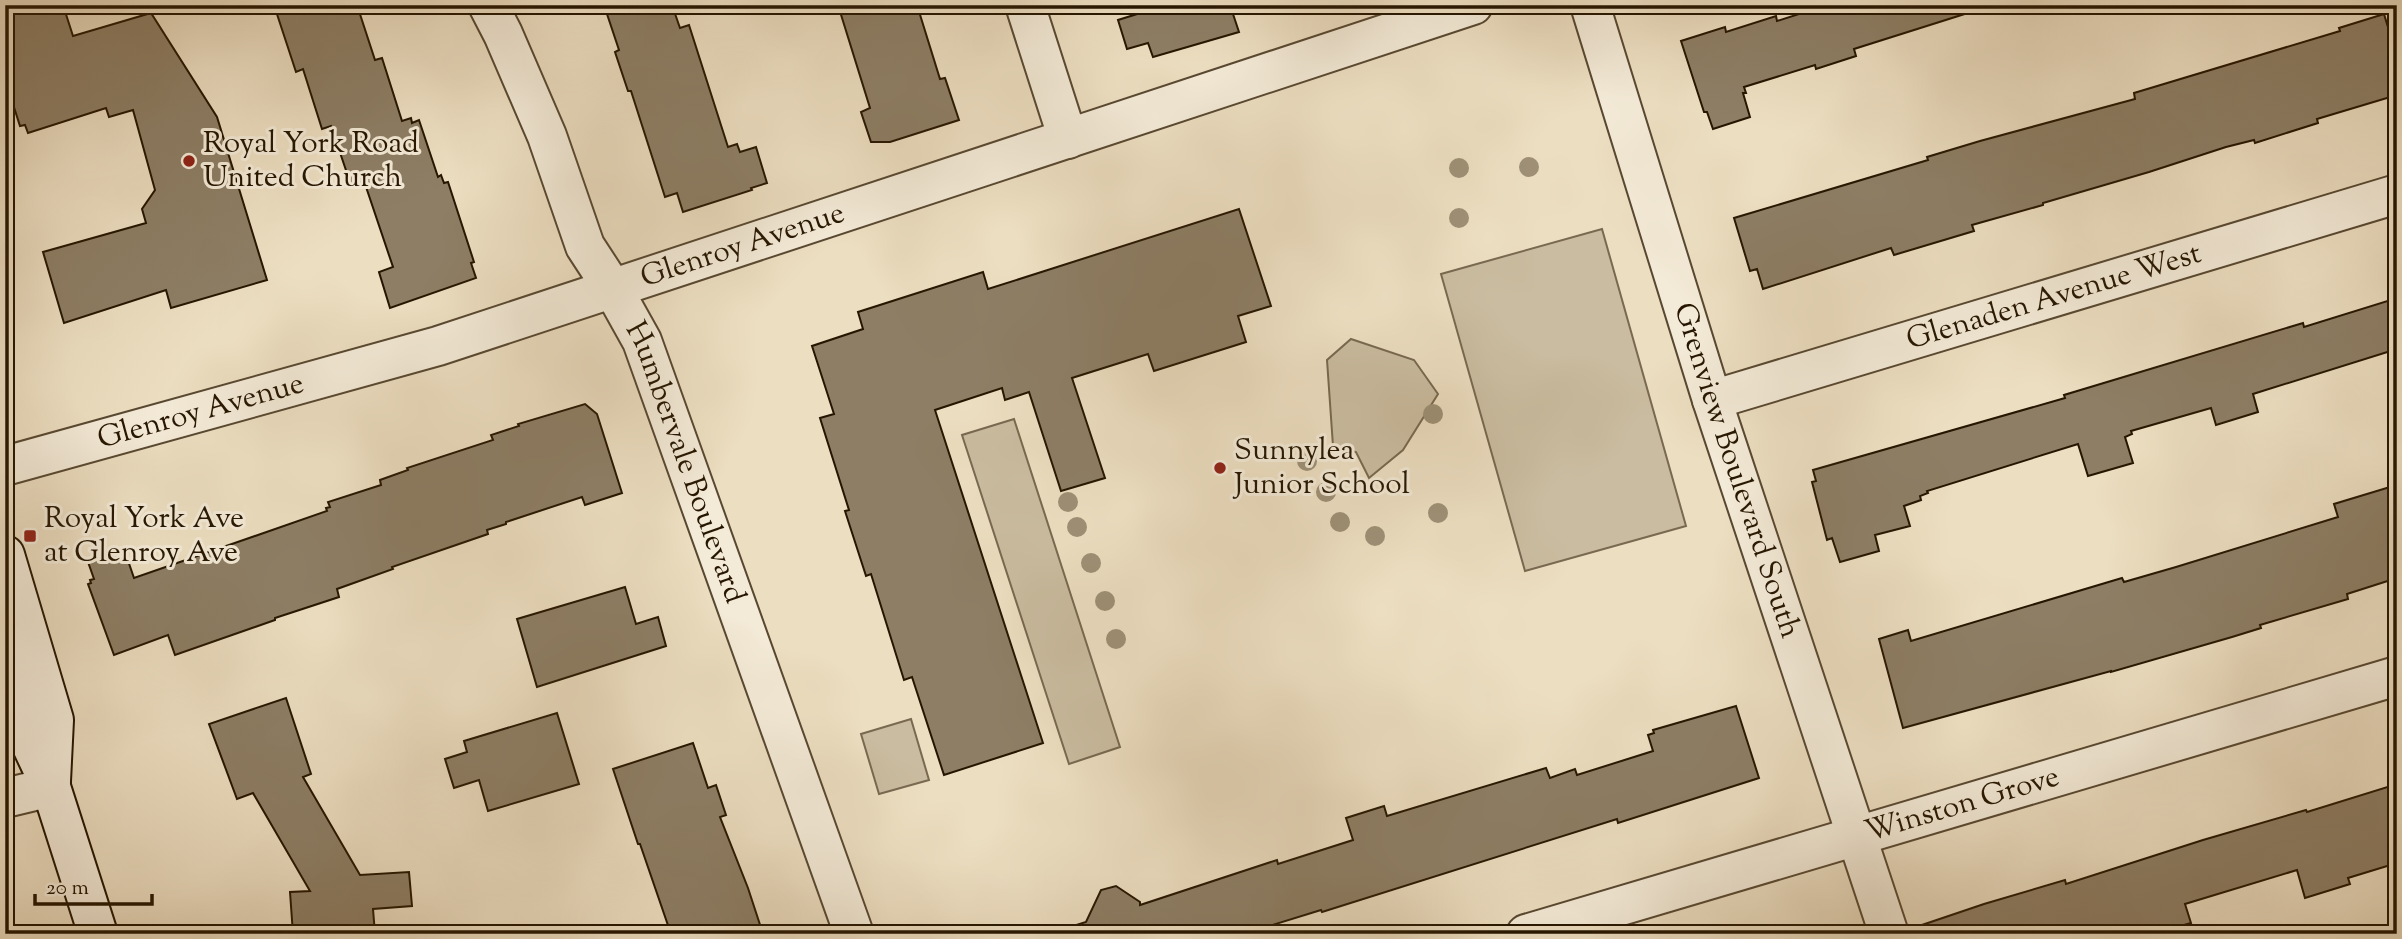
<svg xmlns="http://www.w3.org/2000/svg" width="2402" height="939" font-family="'Sorts Mill Goudy',serif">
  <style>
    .green { fill: #cabca0; stroke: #786950; stroke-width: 2 }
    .building { fill: #8d7e65; stroke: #261601; stroke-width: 2 }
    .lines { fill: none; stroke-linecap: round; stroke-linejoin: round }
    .street-casing { stroke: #584831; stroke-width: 42 }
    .secondary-casing { stroke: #261601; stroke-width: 42 }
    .street { stroke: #f3ead7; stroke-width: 38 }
    .secondary { stroke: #f3ead7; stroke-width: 38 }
    .tree { fill: #9e9076 }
    .poi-dot { fill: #8f2418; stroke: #f3ead7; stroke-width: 2.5 }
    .labels { text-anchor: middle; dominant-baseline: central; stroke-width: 6; stroke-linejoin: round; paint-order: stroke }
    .poi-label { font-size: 30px; fill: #261601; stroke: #f3ead7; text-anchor: start }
    .street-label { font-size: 30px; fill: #261601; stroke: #f3ead7 }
  </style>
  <rect width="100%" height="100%" fill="#ecdec1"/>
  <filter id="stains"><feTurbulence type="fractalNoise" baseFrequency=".00286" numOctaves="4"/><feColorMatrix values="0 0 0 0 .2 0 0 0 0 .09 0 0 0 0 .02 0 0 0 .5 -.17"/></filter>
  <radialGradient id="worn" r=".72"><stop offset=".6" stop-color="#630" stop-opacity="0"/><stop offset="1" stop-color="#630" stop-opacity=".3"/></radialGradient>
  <g class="green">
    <path d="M1602 229 1686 526 1525 571 1441 274Z"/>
    <path d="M1351 339 1414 360 1438 394 1403 450 1369 478 1356 452 1333 446 1327 360Z"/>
    <path d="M1014 419 1120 747 1069 764 962 435Z"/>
    <path d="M911 719 929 780 879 794 861 734Z"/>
  </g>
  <g class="building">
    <path d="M5 5H63L73 36 151 13 217 117 267 280 171 308 166 290 64 323 43 252 146 223 142 209 155 190 133 110 109 117 106 108 28 133 25 125 20 126 5 79Z"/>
    <path d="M274 5H357L375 60 382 58 402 121 411 118 412 123 419 120 438 177 441 175 444 183 448 182 474 262 471 263 476 278 390 308 379 272 393 267 364 181 351 185 331 126 322 129 303 69 296 72Z"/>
    <path d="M604 5H672L680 28 689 25 728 147 737 144 740 152 756 147 767 183 751 188 752 190 683 212 677 193 665 197 631 91H628L615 52 619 50Z"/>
    <path d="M838 5H917L940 79 945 78 959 120 890 142H871L861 112 870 108Z"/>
    <path d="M1166 5H1230L1239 32 1153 57 1148 43 1127 49 1118 20Z"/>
    <path d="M1827 5H1970L1971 12 1854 49 1856 56 1816 69 1815 65 1744 87 1746 93H1743L1750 117 1713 129 1707 112H1704L1681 41 1725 27 1726 32 1776 16 1777 21Z"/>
    <path d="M2384 14 2397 57V95L2317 119 2318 123 2255 143 2254 140 2226 147 2149 172 2043 203V205L1972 225 1974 231 1894 255 1891 248 1763 289 1757 269 1750 271 1734 218 1928 160 1927 157 1980 141 2135 99 2134 93 2340 31 2339 28Z"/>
    <path d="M1239 209 1271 306 1238 316 1246 342 1154 371 1148 354 1072 378 1105 478 1061 491 1029 392 1005 400 1002 388 935 410 1043 743 944 775 912 677 904 680 871 574 866 576 845 511 849 510 820 418 834 414 812 346 863 329 858 312 983 272 988 289Z"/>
    <path d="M2397 298V349L2253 394 2258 412 2216 425 2211 408 2131 431 2132 434 2125 437 2133 463 2088 476 2078 444 1927 491 1928 493 1920 496 1921 500 1904 506 1910 526 1875 535 1879 551 1840 562 1832 538 1827 540 1812 482 1816 481 1813 470 2065 398 2064 395 2303 323 2304 327Z"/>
    <path d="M585 404 597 414 622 493 585 505 582 497 506 522V524L487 530 488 534 392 567 393 569 337 589 339 597 275 618V620L175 655 168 635 114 655 88 584 91 583 90 580 94 579 87 559 116 549 117 551 124 549 134 578 327 511 326 508 330 507 328 502 381 485 380 480 408 470 407 468 493 440 491 435 519 426 518 424Z"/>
    <path d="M2390 487 2397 507V578L2347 594 2348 599 2260 625 2261 628 2232 637 2111 672V671L1903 728 1879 639 1908 630 1911 641 2122 578 2124 582 2176 567 2338 517 2334 504Z"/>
    <path d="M625 587 636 624 658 617 666 646 537 687 517 619Z"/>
    <path d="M286 698 311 774 303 777 360 875 409 872 412 906 373 909 375 934H293L290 892 310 891 253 793 237 799 209 724Z"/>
    <path d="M1736 706 1759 778 1618 823 1617 819 1322 912 1321 910 1243 934H1071L1070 927 1086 922 1101 890 1116 886 1140 902V905L1277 860 1278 864 1353 840 1346 818 1384 806 1387 816 1546 768 1550 778 1575 769 1577 775 1653 751 1648 735 1654 733 1653 730Z"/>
    <path d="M557 713 579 784 488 811 479 780 454 788 445 759 467 752 464 741Z"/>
    <path d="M693 743 708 788 716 785 726 815 720 817 748 888 763 934H671L640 844H638L613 769Z"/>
    <path d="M2397 784V863L2348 878 2350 884 2305 898 2297 870 2185 904 2191 923 2153 934H1914L1913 928 1984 904 2065 880 2066 884 2203 840 2306 810 2307 812Z"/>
  </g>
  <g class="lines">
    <defs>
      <g id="street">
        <path id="s1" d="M488 5 503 34 547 136 585 246 613 289 642 341 854 934"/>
        <path d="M1025 5 1068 139"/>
        <path id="s2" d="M1590 5 1712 400 1889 934"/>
        <path id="s3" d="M1712 400 2397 194"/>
        <path id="s4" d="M5 466 438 346 1473 5"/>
        <path d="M5 798 51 787"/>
        <path id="s5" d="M1526 934 2397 676"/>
      </g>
      <g id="secondary">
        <path d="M5 555 54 720 51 781"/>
        <path d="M5 671 21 723 51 787 98 934"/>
      </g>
    </defs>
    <use href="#street" class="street-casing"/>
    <use href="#secondary" class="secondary-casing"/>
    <use href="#street" class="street"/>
    <use href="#secondary" class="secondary"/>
  </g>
  <g class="tree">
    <circle cx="1529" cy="167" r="10"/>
    <circle cx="1459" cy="168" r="10"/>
    <circle cx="1459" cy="218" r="10"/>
    <circle cx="1433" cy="414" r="10"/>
    <circle cx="1307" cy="461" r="10"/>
    <circle cx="1326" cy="492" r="10"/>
    <circle cx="1068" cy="502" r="10"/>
    <circle cx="1438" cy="513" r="10"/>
    <circle cx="1340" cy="522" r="10"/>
    <circle cx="1077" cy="527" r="10"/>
    <circle cx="1375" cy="536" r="10"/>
    <circle cx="1091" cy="563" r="10"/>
    <circle cx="1105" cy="601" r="10"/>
    <circle cx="1116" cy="639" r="10"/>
  </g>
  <g class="poi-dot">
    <circle cx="189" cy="161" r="7"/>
    <circle cx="1220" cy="468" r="7"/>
    <rect x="23" y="529" width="14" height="14" rx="3.5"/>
  </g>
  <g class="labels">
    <g class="poi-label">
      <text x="203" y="144">Royal York Road<tspan x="203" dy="34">United Church</tspan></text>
      <text x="1234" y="451">Sunnylea<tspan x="1234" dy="34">Junior School</tspan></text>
      <text x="44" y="519">Royal York Ave<tspan x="44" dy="34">at Glenroy Ave</tspan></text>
    </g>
    <g class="street-label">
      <text stroke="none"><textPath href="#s4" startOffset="770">Glenroy Avenue</textPath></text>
      <text stroke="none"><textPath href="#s3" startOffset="357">Glenaden Avenue West</textPath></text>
      <text stroke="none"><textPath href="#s4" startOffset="203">Glenroy Avenue</textPath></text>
      <text stroke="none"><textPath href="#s1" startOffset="500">Humbervale Boulevard</textPath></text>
      <text stroke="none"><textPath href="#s2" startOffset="488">Grenview Boulevard South</textPath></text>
      <text stroke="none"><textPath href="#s5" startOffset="455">Winston Grove</textPath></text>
    </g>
  </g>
  <rect width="2402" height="939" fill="none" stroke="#ecdec1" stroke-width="28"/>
  <rect x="7" y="7" width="2388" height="925" fill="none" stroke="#261601" stroke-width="3.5"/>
  <rect x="14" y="14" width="2374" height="911" fill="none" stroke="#261601" stroke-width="2"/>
  <path d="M35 894v10h117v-10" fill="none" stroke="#261601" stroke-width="3.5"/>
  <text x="46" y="894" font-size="21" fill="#261601" stroke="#f3ead7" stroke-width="5" paint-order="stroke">20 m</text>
  <rect width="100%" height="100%" filter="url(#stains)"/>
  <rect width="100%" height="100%" fill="url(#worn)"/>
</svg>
